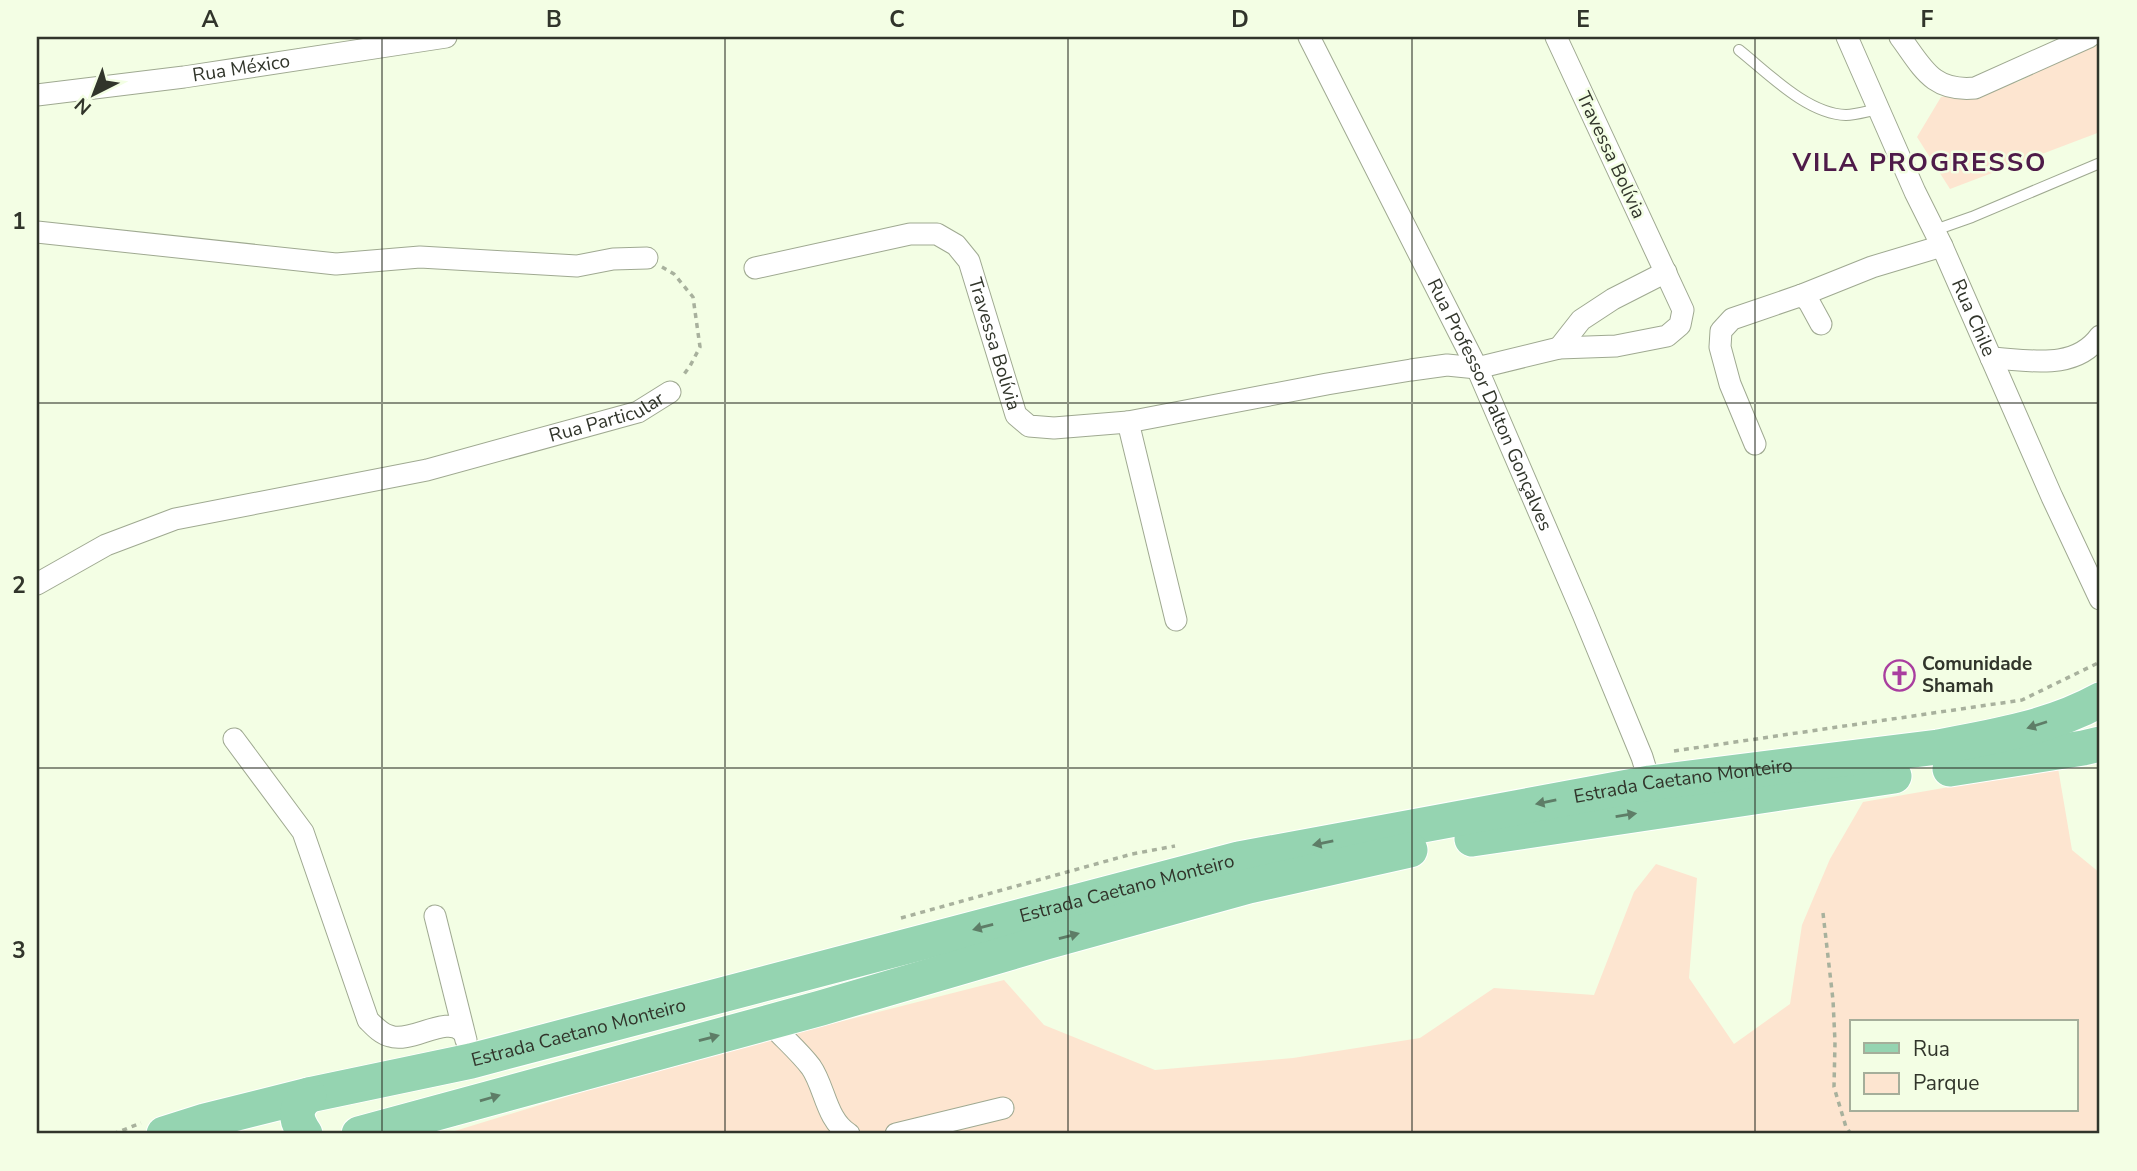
<svg xmlns="http://www.w3.org/2000/svg" width="2137" height="1171" font-family="'Nunito Sans',sans-serif">
  <style>
    .green { fill: #fde5d0; fill-rule: evenodd }
    .lines { fill: none; stroke-linecap: round; stroke-linejoin: round }
    .service-casing { stroke: #9fa991; stroke-width: 12 }
    .minor-casing { stroke: #9fa991; stroke-width: 23 }
    .primary-casing { stroke: #fff; stroke-width: 37 }
    .path { stroke: #a8b19d; stroke-width: 3.5; stroke-dasharray: 5 5; stroke-linecap: butt }
    .service { stroke: #fff; stroke-width: 10 }
    .minor { stroke: #fff; stroke-width: 21 }
    .primary { stroke: #95d4b1; stroke-width: 35 }
    .oneway { fill: #5e7d67 }
    .grid { fill: none; stroke: #31352b; stroke-width: 2; stroke-opacity: 0.55 }
    .labels { text-anchor: middle; dominant-baseline: central; stroke-width: 5; stroke-linejoin: round; paint-order: stroke }
    .street-label { font-size: 19px; fill: #31352b; stroke: #f3fee4 }
    .poi-label { font-size: 19px; font-weight: bold; fill: #31352b; stroke: #f3fee4; text-anchor: start }
    .district-label { font-size: 26px; font-weight: bold; letter-spacing: 2px; fill: #4e1b49; stroke: #f3fee4 }
    .neatline { fill: none; stroke: #31352b; stroke-width: 2.5 }
    .grid-label { font-size: 23px; text-anchor: middle; font-weight: bold; fill: #31352b }
  </style>
  <rect width="100%" height="100%" fill="#f3fee4"/>
  <g class="green">
    <path d="M2100 40V132L1950 189 1917 137 1941 97 2018 82Z"/>
    <path d="M2058 768 2072 850 2100 873V1134H445L670 1065 1004 980 1044 1025 1155 1070 1293 1058 1420 1038 1494 988 1594 995 1634 892 1656 864 1697 878 1689 978 1734 1044 1790 1004 1802 925 1830 859 1863 802ZM1852 1022H2076V1110H1852Z"/>
  </g>
  <g class="lines">
    <defs>
      <g id="service">
        <path d="M1739 50C1768 73 1807 114 1846 115 1856 115 1868 111 1879 109"/>
        <path d="M1935 230 1972 217 2100 163"/>
      </g>
      <g id="minor">
        <path id="s1" d="M1309 37 1477 368 1583 614 1642 757 1650 783"/>
        <path id="s2" d="M1847 37 1915 192 1942 246 2052 497 2100 599"/>
        <path d="M1900 37C1923 68 1932 92 1975 88L2089 37"/>
        <path id="s3" d="M37 95 184 77 446 37"/>
        <path d="M37 232 336 264 420 257 577 266 613 259 647 258"/>
        <path id="s4" d="M755 268 910 234H937L956 245 969 261 1016 415 1029 426 1054 428 1128 422 1327 384 1411 370 1447 365 1477 368 1559 348 1616 346 1667 336 1680 325 1683 310 1556 37"/>
        <path d="M1802 295 1809 302 1821 324"/>
        <path d="M1559 348 1581 320 1613 299 1666 272"/>
        <path d="M1991 358C2029 360 2075 371 2100 336"/>
        <path d="M1128 422 1176 620"/>
        <path d="M1755 444 1730 384 1720 347 1721 331 1732 319 1802 295 1872 267 1942 246"/>
        <path id="s5" d="M37 584 106 545 175 519 427 470 638 412 670 392"/>
        <path d="M234 739 303 832 368 1020C374 1026 381 1034 390 1036 411 1044 447 1014 463 1032"/>
        <path d="M435 916 466 1040"/>
        <path d="M769 1022C782 1037 799 1051 811 1067 825 1087 826 1120 849 1134"/>
        <path d="M896 1134 1003 1108"/>
      </g>
      <g id="primary">
        <path d="M1950 769 2083 748 2100 744"/>
        <path d="M1472 839 1894 776"/>
        <path id="s6" d="M164 1134 205 1121 309 1095 471 1061 1239 859 1650 783 1938 747C1993 737 2051 727 2100 700"/>
        <path d="M305 1134C295 1119 293 1108 309 1095"/>
        <path d="M359 1134 821 1008 1046 942 1249 886 1410 850"/>
      </g>
    </defs>
    <use href="#service" class="service-casing"/>
    <use href="#minor" class="minor-casing"/>
    <use href="#primary" class="primary-casing"/>
    <g class="path">
      <path d="M662 267 674 274 693 297 700 347 690 366 682 377"/>
      <path d="M1674 751 2022 700 2100 662"/>
      <path d="M1823 913 1833 1000 1835 1042 1834 1087 1846 1127 1851 1134"/>
      <path d="M901 918 1132 854 1175 846"/>
      <path d="M113 1134 141 1123"/>
    </g>
    <use href="#service" class="service"/>
    <use href="#minor" class="minor"/>
    <use href="#primary" class="primary"/>
  </g>
  <defs><path id="oneway-solid" d="M-6-.8H1V-3.2L6.5 0L1 3.2V.8H-6Z" transform="scale(1.75)"/></defs>
  <g class="oneway">
    <use href="#oneway-solid" transform="translate(2037 725) rotate(162)"/>
    <use href="#oneway-solid" transform="translate(1546 802) rotate(169)"/>
    <use href="#oneway-solid" transform="translate(1626 815) rotate(-9)"/>
    <use href="#oneway-solid" transform="translate(1323 843) rotate(169)"/>
    <use href="#oneway-solid" transform="translate(983 927) rotate(165)"/>
    <use href="#oneway-solid" transform="translate(1069 936) rotate(-15)"/>
    <use href="#oneway-solid" transform="translate(709 1038) rotate(-15)"/>
    <use href="#oneway-solid" transform="translate(490 1098) rotate(-16)"/>
  </g>
  <path class="grid" d="M382 37V1134M725 37V1134M1068 37V1134M1412 37V1134M1755 37V1134M37 403H2100M37 768H2100"/>
  <defs>
    <symbol id="church-ring" viewBox="-11 -11 22 22"><circle r="9.5" fill="#f3fee4" stroke="#a93e9f" stroke-width="1.5"/><path d="M-1.2-6h2.4v3.5h3.3v2.4h-3.3V6h-2.4V-.1h-3.3v-2.4h3.3Z" fill="#a93e9f"/></symbol>
  </defs>
  <g fill-rule="evenodd">
    <use href="#church-ring" x="1882" y="658" width="35" height="35"/>
  </g>
  <g class="labels">
    <g class="street-label">
      <text stroke="none"><textPath href="#s3" startOffset="206">Rua México</textPath></text>
      <text transform="translate(1611 155) rotate(65)">Travessa Bolívia</text>
      <text stroke="none"><textPath href="#s2" startOffset="308">Rua Chile</textPath></text>
      <text stroke="none"><textPath href="#s4" startOffset="315">Travessa Bolívia</textPath></text>
      <text stroke="none"><textPath href="#s1" startOffset="410">Rua Professor Dalton Gonçalves</textPath></text>
      <text stroke="none"><textPath href="#s5" startOffset="597">Rua Particular</textPath></text>
      <text stroke="none"><textPath href="#s6" startOffset="1561">Estrada Caetano Monteiro</textPath></text>
      <text stroke="none"><textPath href="#s6" startOffset="994">Estrada Caetano Monteiro</textPath></text>
      <text stroke="none"><textPath href="#s6" startOffset="427">Estrada Caetano Monteiro</textPath></text>
    </g>
    <g class="poi-label">
      <text x="1922" y="664">Comunidade<tspan x="1922" dy="22">Shamah</tspan></text>
    </g>
    <g class="district-label">
      <text x="1920" y="162">VILA PROGRESSO</text>
    </g>
  </g>
  <rect width="2137" height="1171" fill="none" stroke="#f3fee4" stroke-width="77"/>
  <rect x="1850" y="1020" width="228" height="91" fill="#f3fee4" stroke="#a5ae9a" stroke-width="2"/>
  <rect x="1864" y="1043" width="35" height="10" fill="#95d4b1" stroke="#a5ae9a" stroke-width="2"/>
  <text x="1913" y="1056" font-size="21" fill="#31352b">Rua</text>
  <rect x="1864" y="1073" width="35" height="21" fill="#fde5d0" stroke="#a5ae9a" stroke-width="2"/>
  <text x="1913" y="1090" font-size="21" fill="#31352b">Parque</text>
  <g transform="translate(94 94) rotate(222)" stroke="#f3fee4" stroke-width="5" paint-order="stroke">
  <path d="M0-5L12 26L0 18L-12 26Z" fill="#31352b"/>
  <text y="-10" font-size="19" font-weight="bold" text-anchor="middle" fill="#31352b">N</text>
  </g>
  <rect x="38" y="38" width="2060" height="1094" class="neatline"/>
  <g class="grid-label">
    <text x="210" y="27">A</text>
    <text x="554" y="27">B</text>
    <text x="897" y="27">C</text>
    <text x="1240" y="27">D</text>
    <text x="1583" y="27">E</text>
    <text x="1927" y="27">F</text>
    <text x="19" y="229">1</text>
    <text x="19" y="593">2</text>
    <text x="19" y="958">3</text>
  </g>
</svg>
